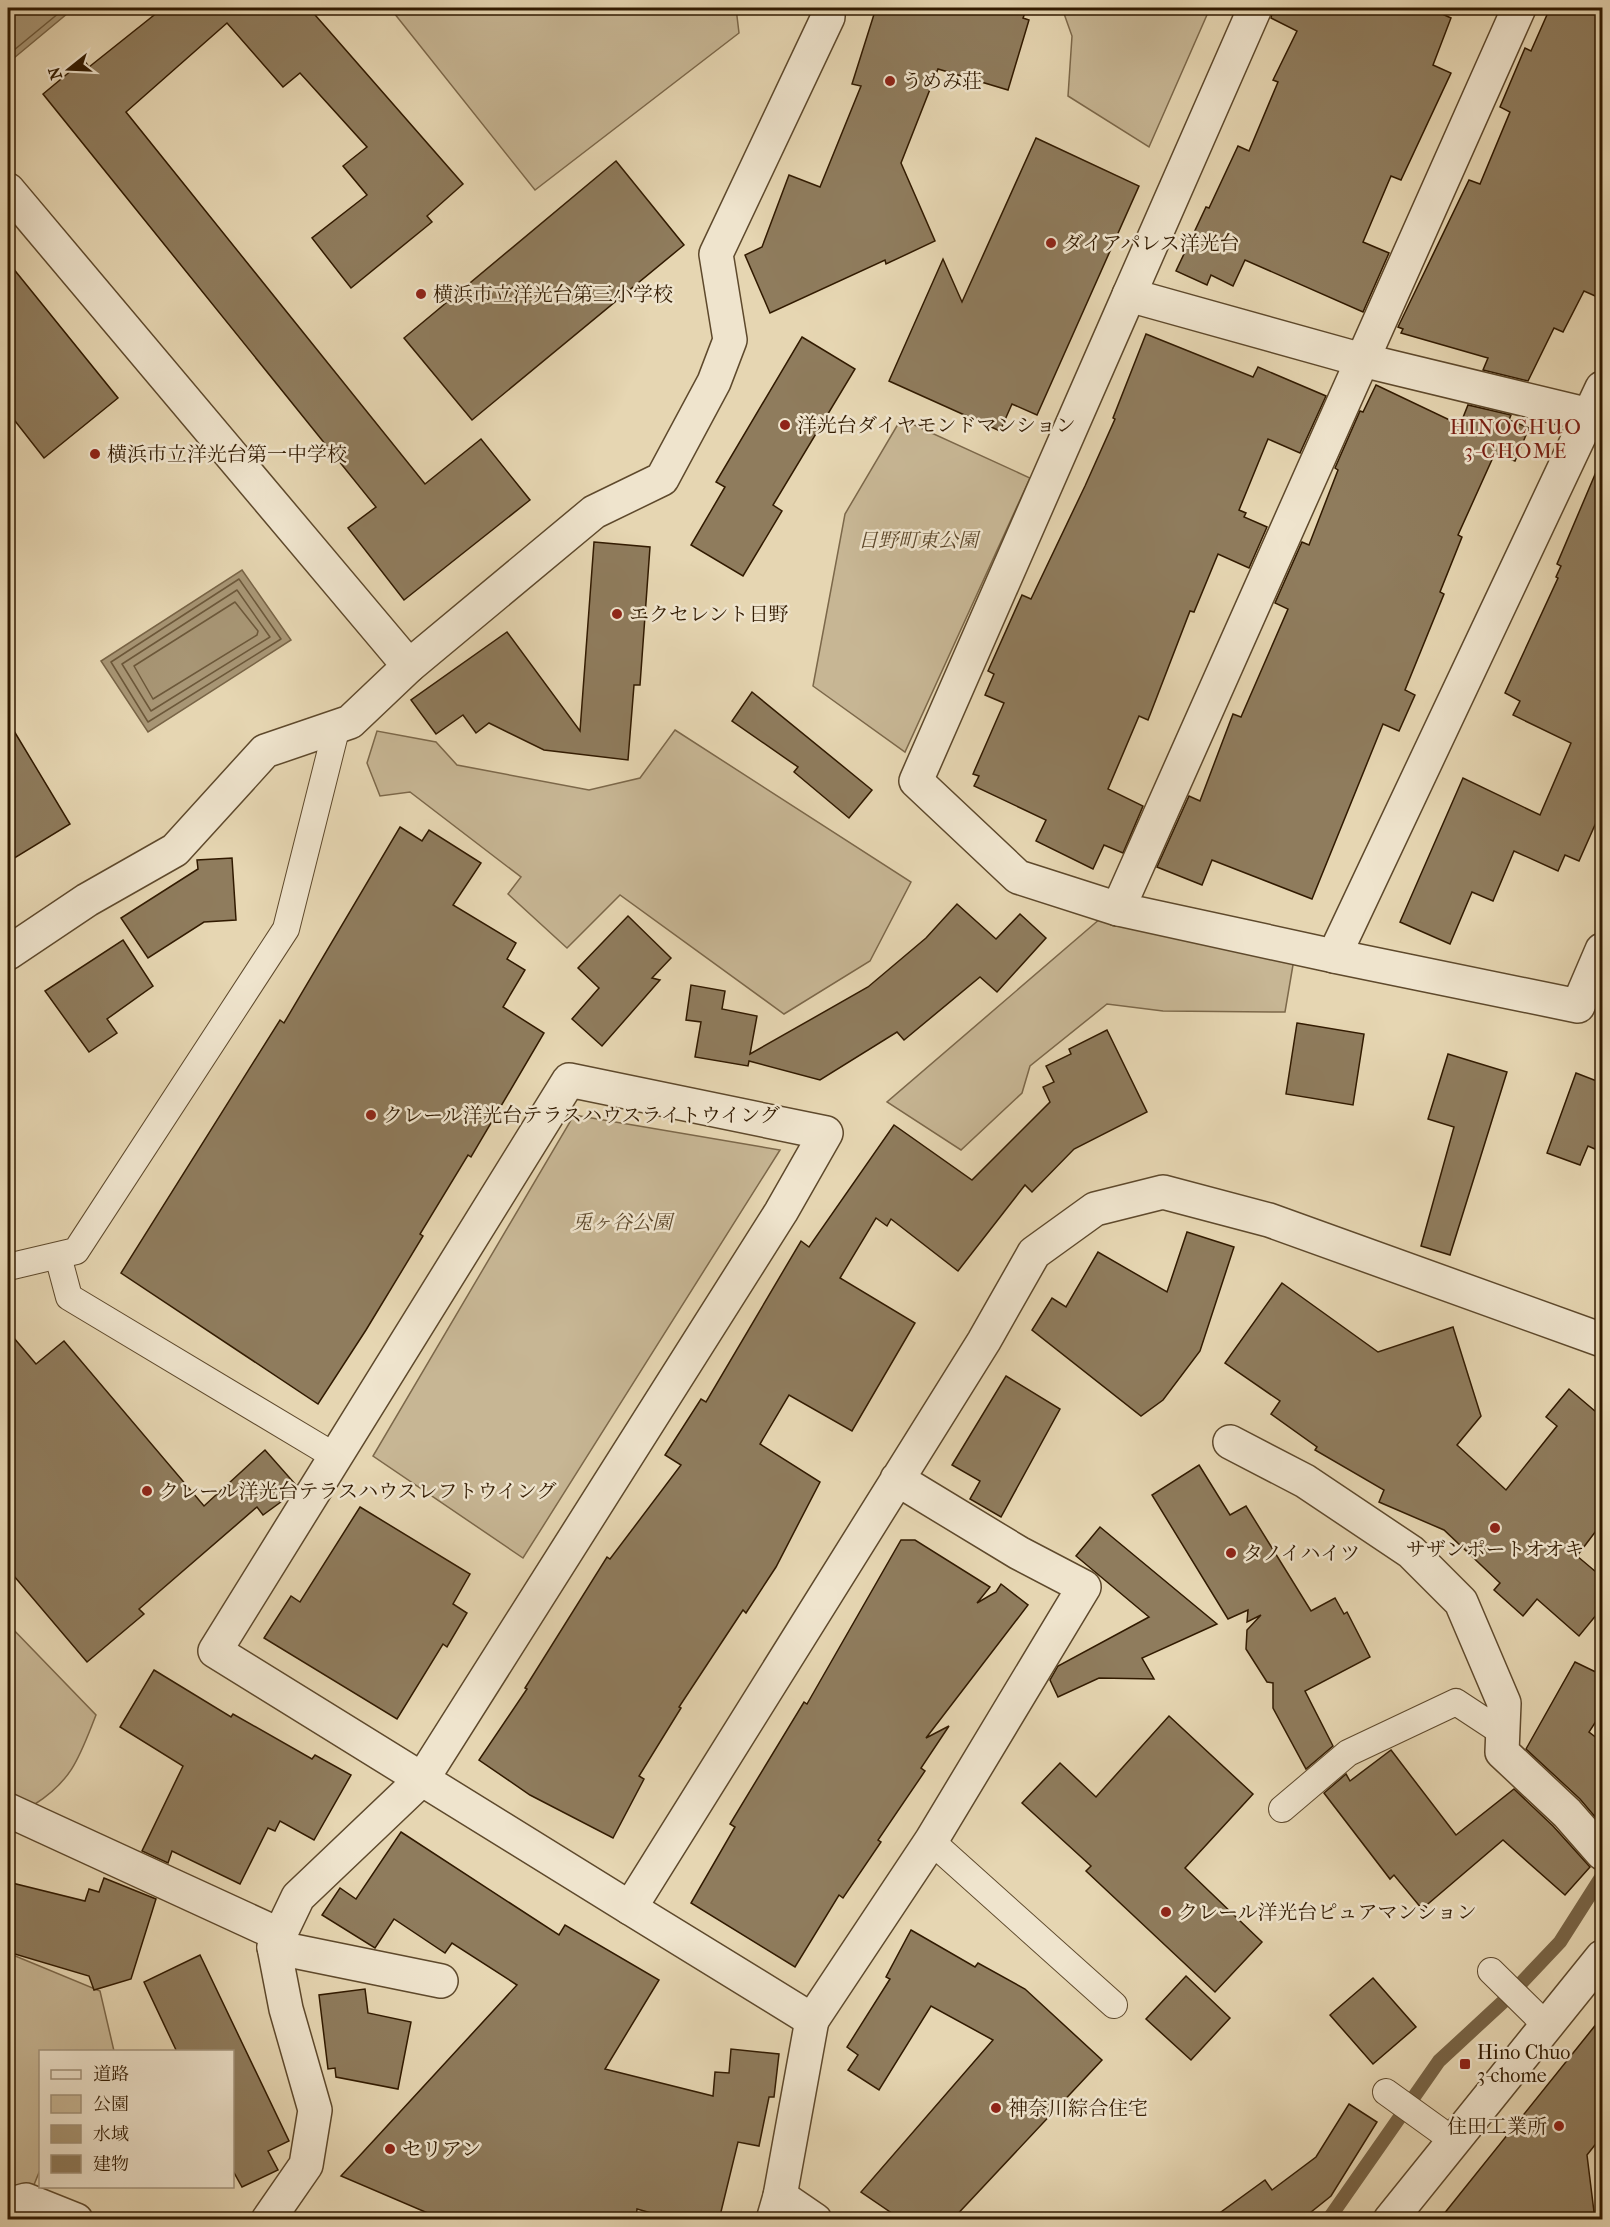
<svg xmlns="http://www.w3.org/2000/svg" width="1610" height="2227" font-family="'IM FELL French Canon','Noto Serif JP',serif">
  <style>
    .green { fill: #c7b694; stroke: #7c684a; stroke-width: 1.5 }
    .water { fill: #a89675; stroke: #786446; stroke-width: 1.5 }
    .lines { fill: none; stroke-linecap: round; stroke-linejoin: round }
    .shore { stroke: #6c583a; stroke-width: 1.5 }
    .stream { stroke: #786446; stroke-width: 14 }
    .building { fill: #8f7c5d; stroke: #311a00; stroke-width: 1.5 }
    .service-casing { stroke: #5e492c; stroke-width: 28 }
    .minor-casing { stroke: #5e492c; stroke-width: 36 }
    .service { stroke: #efe4cd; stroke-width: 26 }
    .minor { stroke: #efe4cd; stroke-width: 33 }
    .poi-dot { fill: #8f2418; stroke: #efe4cd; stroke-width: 2 }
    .labels { text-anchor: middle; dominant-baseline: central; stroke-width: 5; stroke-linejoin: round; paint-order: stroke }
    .poi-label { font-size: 20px; fill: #311a00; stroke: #efe4cd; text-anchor: start }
    .park-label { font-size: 20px; font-style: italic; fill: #5e492c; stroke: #efe4cd }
    .neighbourhood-label { font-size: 21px; letter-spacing: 1.5px; fill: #7a1f14; stroke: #efe4cd }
  </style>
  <rect width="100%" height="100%" fill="#e6d6b2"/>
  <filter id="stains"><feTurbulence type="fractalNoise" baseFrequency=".00333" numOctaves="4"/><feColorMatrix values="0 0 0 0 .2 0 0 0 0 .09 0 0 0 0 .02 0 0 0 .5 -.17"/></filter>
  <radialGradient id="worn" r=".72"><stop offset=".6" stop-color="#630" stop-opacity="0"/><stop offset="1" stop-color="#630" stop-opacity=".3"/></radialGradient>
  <g class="green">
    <path d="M390 8H736L739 33 535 190Z"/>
    <path d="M1062 8H1210L1149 147 1068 96 1072 36Z"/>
    <path d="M901 419 1030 478 905 752 813 686 845 514Z"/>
    <path d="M675 730 911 882 870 961 784 1014 620 895 567 948 508 894 521 877 410 792 380 796 367 763 377 731 436 742 457 765 589 790 640 778Z"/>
    <path d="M1101 918 1294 959 1285 1012 1163 1011 1107 1004 1030 1066 1022 1093 961 1150 887 1102Z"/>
    <path d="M574 1115 780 1150 523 1558 373 1456Z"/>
    <path d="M8 1624 96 1715C80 1755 73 1780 35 1804L8 1793Z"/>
    <path d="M8 1953 100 1991 114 2051 40 2052V2170L31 2192 8 2198V2095L12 2084 8 2078Z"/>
  </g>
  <g class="water">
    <path d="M8 8H74L8 63Z"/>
    <path d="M242 570 291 640 148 732 101 661Z"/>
  </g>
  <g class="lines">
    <g class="shore">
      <path d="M8 55 65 8"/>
      <path d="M239 579 281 639 148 722 111 662Z"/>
      <path d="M237 590 270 637 151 711 122 664Z"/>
      <path d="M235 602 258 631 257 635 153 699 134 666Z"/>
    </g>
    <path class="stream" d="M1328 2220 1439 2061 1505 2000 1560 1942 1602 1876"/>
  </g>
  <g class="building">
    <path d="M163 8H309L463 184 427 216 432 222 351 288 312 238 367 195 343 166 367 147 300 73 283 87 227 23 126 112 425 484 481 439 530 500 404 600 348 528 376 507 43 94 84 60 89 67Z"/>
    <path d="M876 8H1027L1023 18 1029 20 1008 90 938 69 901 163 935 241 886 264 885 260 770 313 745 255 762 247 789 175 820 187 861 86 852 84Z"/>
    <path d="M1273 8H1429L1451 18 1433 65 1451 73 1401 180 1391 176 1363 242 1389 253 1363 312 1245 260 1233 286 1211 275 1207 285 1176 271 1206 207 1209 208 1238 146 1249 151 1278 82 1273 80 1297 31 1271 18Z"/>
    <path d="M1550 8H1602V299L1584 291 1563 332 1554 328 1528 381 1483 370 1488 358 1401 333 1403 329 1398 327 1469 180 1480 184 1510 112 1500 107 1525 48 1531 51Z"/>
    <path d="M1036 138 1139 186 1037 415 1012 404 1000 431 889 381 943 259 962 302Z"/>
    <path d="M616 161 684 245 472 420 404 338Z"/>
    <path d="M8 262 118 398 44 458 8 412Z"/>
    <path d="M1146 334 1253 377 1258 367 1326 396 1300 453 1268 439 1239 510 1246 513 1244 517 1267 527 1249 568 1218 554 1194 612 1190 611 1148 720 1139 716 1108 789 1143 806 1123 853 1104 845 1093 869 1036 841 1046 820 974 786 979 776 973 774 1004 703 985 695 994 674 988 671 1022 595 1031 599 1085 486 1115 419 1113 418Z"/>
    <path d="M802 337 855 369 773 505 782 511 743 576 691 545 725 487 716 482Z"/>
    <path d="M1376 385 1460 425 1468 405 1511 415 1509 420 1529 428 1515 461 1495 453 1458 535 1462 537 1440 592 1444 594 1405 690 1415 695 1399 731 1383 724 1312 899 1212 860 1202 885 1157 867 1189 796 1200 801 1233 714 1241 717 1288 609 1275 603 1302 542 1309 545 1338 470 1335 468 1360 411 1363 412Z"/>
    <path d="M1602 458V809L1579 861 1565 855 1558 871 1514 851 1493 901 1472 892 1450 944 1400 922 1463 778 1540 815 1571 743 1513 715 1520 701 1505 693 1558 578 1556 577 1561 566 1557 564Z"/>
    <path d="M594 542 650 547 640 685H634L628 760 544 750 489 723 476 733 463 715 436 734 411 700 507 632 580 731Z"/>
    <path d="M752 692 872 790 849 818 794 772 798 767 732 721Z"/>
    <path d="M8 721 70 824 8 862Z"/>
    <path d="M400 827 422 841 429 830 481 863 453 905 516 943 507 959 525 970 503 1007 544 1033 471 1157 468 1155 420 1234 423 1236 366 1330 318 1404 121 1273 280 1020 284 1023Z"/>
    <path d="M232 858 236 920 204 922 148 958 121 918 198 869 197 860Z"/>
    <path d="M957 904 996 939 1020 914 1046 938 997 992 980 977 904 1040 897 1032 820 1080 749 1061 748 1066 695 1057 701 1022 686 1020 691 985 725 991 722 1009 757 1016 750 1054 868 987 926 938Z"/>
    <path d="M628 916 671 958 652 978 660 980 602 1046 572 1019 599 988 578 968Z"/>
    <path d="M123 940 153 986 107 1019 117 1033 89 1052 45 991Z"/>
    <path d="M1297 1023 1364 1034 1353 1105 1286 1094Z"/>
    <path d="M1107 1030 1147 1112 1074 1149 1032 1192 1025 1185 958 1271 891 1219 887 1226 876 1218 840 1278 915 1323 852 1431 789 1395 760 1444 820 1482 776 1567 746 1613 743 1610 679 1707 681 1708 639 1776 644 1779 613 1838 530 1795 479 1760 527 1689 525 1688 607 1557 610 1559 681 1465 665 1455 701 1399 706 1402 801 1241 809 1247 894 1125 972 1180 1050 1102 1043 1087 1054 1082 1046 1066 1071 1054 1069 1049Z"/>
    <path d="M1448 1054 1507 1072 1450 1255 1421 1246 1454 1127 1428 1119Z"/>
    <path d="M1576 1073 1602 1083V1152L1588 1146 1580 1165 1547 1153Z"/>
    <path d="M1187 1232 1234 1247 1200 1351 1163 1400 1141 1416 1032 1330 1052 1298 1066 1307 1098 1252 1167 1292Z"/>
    <path d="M1282 1283 1378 1352 1453 1327 1481 1416 1457 1445 1506 1490 1557 1426 1546 1417 1569 1389 1602 1417V1523L1577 1556 1602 1577V1608L1579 1636 1537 1599 1523 1616 1494 1590 1500 1583 1444 1530 1379 1502 1384 1490 1315 1450 1317 1447 1271 1414 1280 1401 1225 1363Z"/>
    <path d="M8 1331 36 1364 64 1341 204 1506 265 1450 296 1485 289 1496 263 1515 257 1507 139 1609 144 1614 87 1662 8 1569Z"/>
    <path d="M1006 1376 1060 1409 1001 1517 970 1499 980 1481 952 1465Z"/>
    <path d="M1199 1465 1230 1515 1246 1506 1311 1611 1335 1598 1344 1614 1347 1612 1370 1657 1305 1691 1333 1746 1306 1769 1273 1708V1683L1267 1682 1246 1649 1247 1630 1261 1615 1247 1622 1248 1610 1228 1619 1152 1495Z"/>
    <path d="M360 1507 470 1574 453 1604 467 1613 447 1647 443 1644 397 1719 264 1638 291 1596 300 1602Z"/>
    <path d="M1100 1527 1217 1624 1142 1658 1154 1679 1099 1678 1058 1697 1050 1680 1058 1666 1149 1617 1076 1556Z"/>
    <path d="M901 1540H915L990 1587 977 1603 996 1592 1001 1584 1028 1605 926 1738 949 1726 921 1768 925 1771 878 1840 881 1842 843 1898 839 1895 795 1967 691 1903 735 1827 730 1824 804 1702 807 1704Z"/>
    <path d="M1575 1662 1602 1675V1712L1589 1732 1602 1742V1825L1580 1799 1526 1749Z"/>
    <path d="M154 1670 231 1717 233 1714 312 1759 315 1755 351 1775 314 1840 280 1821 275 1831 268 1828 240 1884 172 1851 168 1863 142 1851 183 1766 120 1727Z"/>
    <path d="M1169 1716 1253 1794 1185 1868 1262 1942 1215 1992 1086 1871 1091 1866 1022 1803 1060 1763 1096 1797Z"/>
    <path d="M1391 1750 1456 1835 1514 1789 1553 1826 1590 1867 1565 1895 1503 1840 1422 1909 1394 1875 1390 1879 1324 1793 1346 1774 1350 1781Z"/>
    <path d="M401 1832 559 1935 565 1925 659 1980 605 2069 713 2096 715 2072 729 2073 731 2049 779 2054 774 2097H769L759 2146 738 2142 719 2220H676L637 2209 636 2220H444L341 2176 517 1985 452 1943 445 1953 394 1919 375 1948 322 1915 340 1888 356 1899Z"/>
    <path d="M104 1878 156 1899 131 1979 94 1990 89 1976 8 1952V1902L12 1883 85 1901 89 1889 99 1892Z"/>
    <path d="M911 1930 975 1967 978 1963 1025 1989 1102 2060 952 2220H902L861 2192 993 2040 931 2006 879 2090 848 2070 858 2055 847 2047 890 1979 886 1977Z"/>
    <path d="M200 1955 289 2141 268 2151 278 2170 242 2187 232 2169V2052H177L144 1982Z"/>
    <path d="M1186 1976 1230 2018 1191 2060 1146 2019Z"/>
    <path d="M1373 1978 1416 2027 1373 2064 1330 2015Z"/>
    <path d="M365 1989 368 2013 411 2022 398 2089 336 2077 335 2068 328 2069 319 1995Z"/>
    <path d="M1602 2017V2136L1587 2155 1595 2220H1439Z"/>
    <path d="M1349 2104 1377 2122 1331 2196 1301 2220H1210L1265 2180 1272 2190 1316 2157Z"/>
  </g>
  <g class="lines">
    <defs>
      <g id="service">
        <path d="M58 1256 69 1297 336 1457"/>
        <path d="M8 1267 76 1251 286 929 337 726"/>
        <path d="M1282 1809 1348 1753 1456 1702 1503 1733"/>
        <path d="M931 1841 1114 2005"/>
        <path d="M1491 1971 1547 2026"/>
        <path d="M1386 2092 1454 2141"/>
      </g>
      <g id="minor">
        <path d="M1255 8 1129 295 1362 360 1602 418"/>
        <path d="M1519 8 1118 909 1334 956 1602 388"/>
        <path d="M8 190 409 666"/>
        <path d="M1118 909 1018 877 916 781 1129 295"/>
        <path d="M8 953 87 900 175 850 265 751 350 722 409 666 594 512 662 479 714 382 730 340 716 254 828 17V8"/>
        <path d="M1334 956 1578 1006 1602 950"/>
        <path d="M1230 1442 1305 1481 1411 1552 1461 1602 1504 1703 1502 1752 1567 1813 1602 1853"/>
        <path d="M897 1479 1019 1553 1084 1587 931 1841 812 2020 630 1908 984 1341 1034 1253 1095 1209 1163 1192 1269 1220 1602 1340"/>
        <path d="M8 1810 280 1935"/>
        <path d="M274 1947 441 1981"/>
        <path d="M780 2196 815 2220"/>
        <path d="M8 2205 26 2200 76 2220"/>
        <path d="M268 2220 306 2165 315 2110 286 2009 274 1947 298 1897 423 1778 781 1212 826 1133 569 1080 215 1651 630 1908"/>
        <path d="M773 2220 780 2196 812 2020"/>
        <path d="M1390 2220 1602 1957"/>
      </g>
    </defs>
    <use href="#service" class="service-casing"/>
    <use href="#minor" class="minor-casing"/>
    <use href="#service" class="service"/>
    <use href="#minor" class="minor"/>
  </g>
  <g class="poi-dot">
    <circle cx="890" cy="81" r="6"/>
    <circle cx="1051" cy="243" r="6"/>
    <circle cx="421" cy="294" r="6"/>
    <circle cx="785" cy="425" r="6"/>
    <circle cx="95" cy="454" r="6"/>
    <circle cx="617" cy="614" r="6"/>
    <circle cx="371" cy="1115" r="6"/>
    <circle cx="147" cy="1491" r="6"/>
    <circle cx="1495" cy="1528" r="6"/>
    <circle cx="1231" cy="1553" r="6"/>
    <circle cx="1166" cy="1912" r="6"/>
    <rect x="1459" y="2058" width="12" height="12" rx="3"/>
    <circle cx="996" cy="2108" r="6"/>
    <circle cx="1559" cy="2126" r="6"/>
    <circle cx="390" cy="2149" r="6"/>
  </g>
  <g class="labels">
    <g class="poi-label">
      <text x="902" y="81">うめみ荘</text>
      <text x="1063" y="243">ダイアパレス洋光台</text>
      <text x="433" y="294">横浜市立洋光台第三小学校</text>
      <text x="797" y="425">洋光台ダイヤモンドマンション</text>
      <text x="107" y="454">横浜市立洋光台第一中学校</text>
      <text x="629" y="614">エクセレント日野</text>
      <text x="383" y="1115">クレール洋光台テラスハウスライトウイング</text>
      <text x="159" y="1491">クレール洋光台テラスハウスレフトウイング</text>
      <text x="1495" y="1549" text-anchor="middle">サザンポートオオキ</text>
      <text x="1243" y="1553">タノイハイツ</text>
      <text x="1178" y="1912">クレール洋光台ピュアマンション</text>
      <text x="1477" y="2052">Hino Chuo<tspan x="1477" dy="23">3-chome</tspan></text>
      <text x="1008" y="2108">神奈川綜合住宅</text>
      <text x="1547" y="2126" text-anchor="end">住田工業所</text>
      <text x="402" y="2149">セリアン</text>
    </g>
    <g class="park-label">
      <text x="918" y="540">日野町東公園</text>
      <text x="622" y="1222">兎ヶ谷公園</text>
    </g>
    <g class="neighbourhood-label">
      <text x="1516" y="427">HINOCHUO<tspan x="1516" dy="24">3-CHOME</tspan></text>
    </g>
  </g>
  <rect width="1610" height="2227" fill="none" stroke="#e6d6b2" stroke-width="30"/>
  <rect x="9" y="9" width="1592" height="2209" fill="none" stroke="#311a00" stroke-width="3"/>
  <rect x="15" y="15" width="1580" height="2197" fill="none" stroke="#311a00" stroke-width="1.5"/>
  <rect x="39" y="2050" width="195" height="138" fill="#efe4cd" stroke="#a3937b" stroke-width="1.5"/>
  <rect x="51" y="2070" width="30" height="9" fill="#efe4cd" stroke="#a3937b" stroke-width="1.5"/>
  <text x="93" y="2080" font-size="18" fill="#311a00">道路</text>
  <rect x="51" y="2095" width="30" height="18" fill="#c7b694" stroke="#a3937b" stroke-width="1.5"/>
  <text x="93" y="2110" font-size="18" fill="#311a00">公園</text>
  <rect x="51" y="2125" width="30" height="18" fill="#a89675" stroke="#a3937b" stroke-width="1.5"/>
  <text x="93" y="2140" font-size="18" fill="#311a00">水域</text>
  <rect x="51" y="2155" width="30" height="18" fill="#8f7c5d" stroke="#a3937b" stroke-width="1.5"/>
  <text x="93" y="2170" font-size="18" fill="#311a00">建物</text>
  <g transform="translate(69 69) rotate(252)" stroke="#efe4cd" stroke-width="4.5" paint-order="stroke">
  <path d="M0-4.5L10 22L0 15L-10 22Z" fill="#311a00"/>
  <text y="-9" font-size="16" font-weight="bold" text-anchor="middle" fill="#311a00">N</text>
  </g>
  <rect width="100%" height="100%" filter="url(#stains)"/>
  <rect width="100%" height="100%" fill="url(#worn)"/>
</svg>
